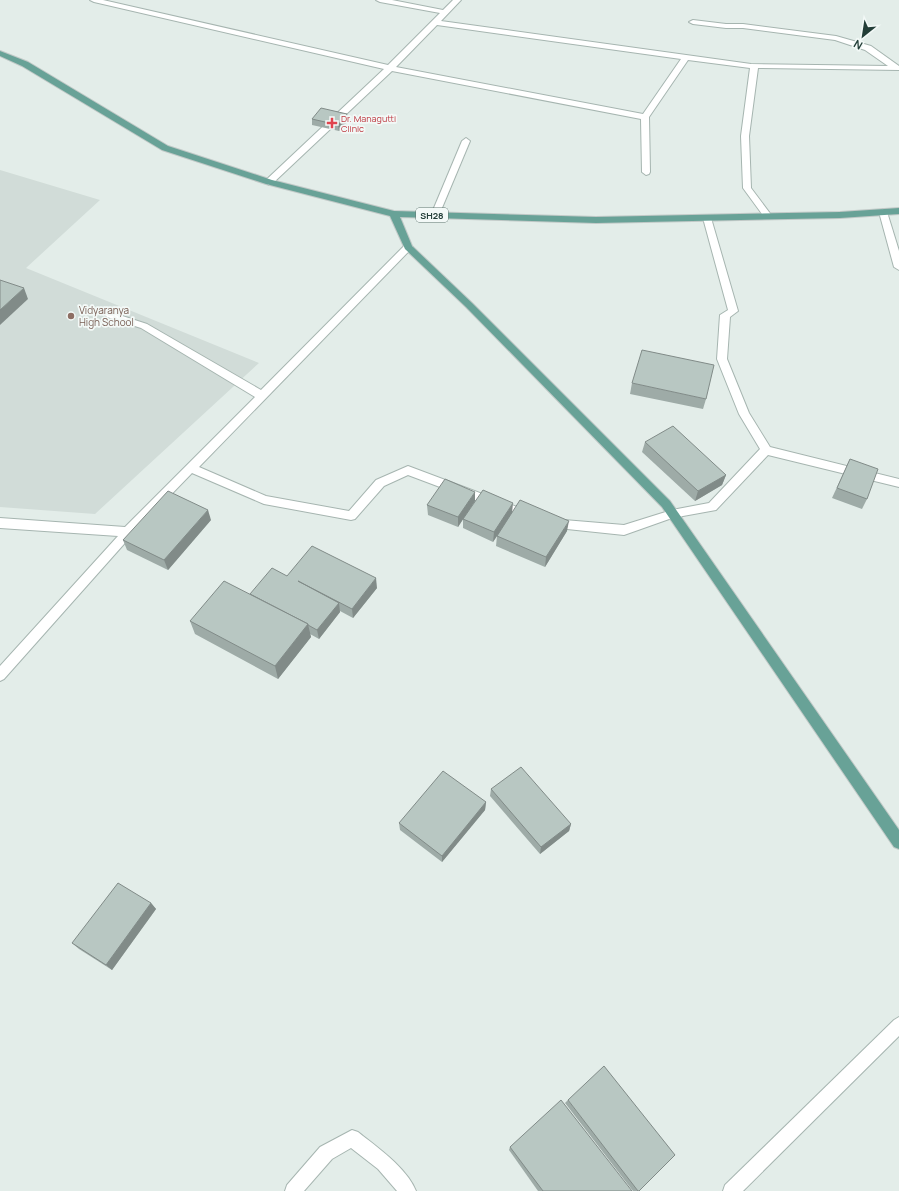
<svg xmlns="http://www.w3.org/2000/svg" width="899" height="1191" font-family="Manrope,sans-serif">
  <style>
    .built { fill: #d1dcd8 }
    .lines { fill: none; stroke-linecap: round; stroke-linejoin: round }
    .minor-casing { stroke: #a6b5b0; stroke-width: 2 }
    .major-casing { stroke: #c1c9c7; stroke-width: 2 }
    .minor { fill: #fff; fill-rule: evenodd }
    .major { fill: #68a297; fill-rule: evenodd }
    .wall { fill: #9eaba7 }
    .shaded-wall { fill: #818b88 }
    .building { fill: #b8c7c2; stroke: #818b88 }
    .health-dot { fill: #e0444e; stroke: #f3f9f7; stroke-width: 1.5 }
    .education-dot { fill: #8d6e63; stroke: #f3f9f7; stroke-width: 1.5 }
    .labels { text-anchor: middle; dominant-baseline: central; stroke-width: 3.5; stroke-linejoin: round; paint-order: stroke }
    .far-health-label { font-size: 9px; fill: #be3a42; stroke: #f3f9f7; text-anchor: start }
    .shield { fill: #f3f9f7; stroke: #617671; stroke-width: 1 }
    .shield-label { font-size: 9px; font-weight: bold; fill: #233e38 }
    .education-label { font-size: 10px; fill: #785e54; stroke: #f3f9f7; text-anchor: start }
  </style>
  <rect width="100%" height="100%" fill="#e3ede9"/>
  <path class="built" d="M0 170 100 200 26 268 259 363 95 514 0 507Z"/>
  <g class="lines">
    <defs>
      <g id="minor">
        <path d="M90 0H103L388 65 440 13 380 2 376 0H392L443 10 453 0H461L441 21 751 64 888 66 865 50 835 40 743 28H726L693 24 689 22 693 20 726 24H743L836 36 871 46 899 66V70L758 68 749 136 751 188 772 216 768 219 765 218 743 188 741 136 750 68 688 60 649 117 650 172 649 174 646 175 642 172 641 119 392 71 272 184 269 185 265 182 266 180 384 69 94 2ZM437 25 681 59 643 114 396 67Z"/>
        <path d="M466 138 470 141 439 215 438 217H432L431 215 462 141Z"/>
        <path d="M883 209 887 212 899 251V270L894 267 879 212Z"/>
        <path d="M707 215 711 218 738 311 730 317 727 359 749 413 770 447 899 479V487L768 455 716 510 672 518 624 535 548 527 546 524 548 521 552 519 624 525 672 510 709 503 760 449 739 414 717 359 720 315 728 310 703 218Z"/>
        <path d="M408 244 413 247 411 249 199 467 266 496 349 511 376 480 408 466 533 513 535 516 533 519 529 520 525 519 408 475 384 486 355 519 351 520 264 504 192 473 132 535 4 679 0 681V666L118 536 0 528V518L125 527 255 397 141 328 107 317 105 315 107 313 110 312 147 324 261 390 405 245Z"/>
        <path d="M899 1017V1036L743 1191H723L725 1185 894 1020Z"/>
        <path d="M352 1130 358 1132C377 1147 407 1168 416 1191H397L378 1169 351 1148 332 1159 304 1191H285L287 1185 320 1147Z"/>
      </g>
      <path id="major" d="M0 51 28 62 168 146 272 180 394 211 596 217 840 212 899 208V214L840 218 596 223 400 217 412 246 472 303 670 501 899 830V849L894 847 662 507 466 307 405 249 390 216 266 184 162 150 22 66 0 56Z"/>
    </defs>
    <use href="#minor" class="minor-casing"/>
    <use href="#major" class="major-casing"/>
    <use href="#minor" class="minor"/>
    <use href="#major" class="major"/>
  </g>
  <g class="wall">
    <path d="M312 119 348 120 339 131 312 125Z"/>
    <path d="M632 383 706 399 703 409 630 394Z"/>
    <path d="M645 442 726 475 722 485 695 501 642 452Z"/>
    <path d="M850 459 867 499 862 509 832 498Z"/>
    <path d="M475 501 469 510 513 512 567 531 545 567 496 546 497 536 505 524 493 542 463 528V519L458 527 428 515 427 505Z"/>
    <path d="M211 520 168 570 127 550 123 540Z"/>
    <path d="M377 588 353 618 340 611V612L319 639 310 634 311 637 278 679 195 634 190 621 250 594Z"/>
    <path d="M491 789 571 824 569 831 540 854 490 796Z"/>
    <path d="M486 802 485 810 442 862 400 830 399 823Z"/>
    <path d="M151 903 156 909 112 970 79 949 72 943Z"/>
    <path d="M568 1100 639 1191H633L565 1103Z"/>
    <path d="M510 1147 632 1191H538L509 1150Z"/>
  </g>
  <g class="shaded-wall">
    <path d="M347 114 348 120 339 131 338 125Z"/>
    <path d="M24 288 28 299 0 325V310Z"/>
    <path d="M726 475 722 485 695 501 698 491Z"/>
    <path d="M475 492V501L458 527V517Z"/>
    <path d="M513 503 512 513 493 542 494 532Z"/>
    <path d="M208 510 211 520 168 570 164 560Z"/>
    <path d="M569 521 567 531 545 567 546 557Z"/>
    <path d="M376 578 377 588 353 618 352 609Z"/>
    <path d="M339 603 340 612 319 639 317 630Z"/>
    <path d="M308 624 311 637 278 679 275 666Z"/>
    <path d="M486 802 485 810 442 862V856Z"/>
    <path d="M571 824 569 831 540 854 541 847Z"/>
    <path d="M151 903 156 909 112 970 106 965Z"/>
  </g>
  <g class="building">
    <path d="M321 108 347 114 338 125 312 119Z"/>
    <path d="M0 280 24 288 0 310Z"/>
    <path d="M642 350 714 365 706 399 632 383Z"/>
    <path d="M673 426 726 475 698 491 645 442Z"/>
    <path d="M850 459 878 469 867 499 837 488Z"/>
    <path d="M445 479 475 492 458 517 427 505Z"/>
    <path d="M483 490 513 503 494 532 463 519Z"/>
    <path d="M168 491 208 510 164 560 123 540Z"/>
    <path d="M520 500 569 521 546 557 497 536Z"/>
    <path d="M312 546 376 578 352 609 298 581 339 603 317 630 308 625V624L250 594 272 568 287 576Z"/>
    <path d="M224 581 308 624 275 666 190 621Z"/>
    <path d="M521 767 571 824 541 847 491 789Z"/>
    <path d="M443 771 486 802 442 856 399 823Z"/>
    <path d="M118 883 151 903 106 965 72 943Z"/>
    <path d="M604 1066 675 1155 639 1191H638L568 1100Z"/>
    <path d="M561 1100 632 1191H543L510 1147Z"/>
  </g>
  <path class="health-dot" d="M330 117h4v4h4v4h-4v4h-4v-4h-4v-4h4z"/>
  <circle class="education-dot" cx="71" cy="316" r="4"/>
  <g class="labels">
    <g class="far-health-label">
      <text x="341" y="118">Dr. Managutti<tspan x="341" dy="10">Clinic</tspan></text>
    </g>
    <rect class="shield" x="416" y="208" width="32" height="14" rx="3"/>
    <g class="shield-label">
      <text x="432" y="215">SH28</text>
    </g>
    <g class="education-label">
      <text x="79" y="310">Vidyaranya<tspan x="79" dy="12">High School</tspan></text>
    </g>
  </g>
  <g transform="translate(863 36) rotate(210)" stroke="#f3f9f7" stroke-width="3" paint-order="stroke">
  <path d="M0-3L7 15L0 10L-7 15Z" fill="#233e38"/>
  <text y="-6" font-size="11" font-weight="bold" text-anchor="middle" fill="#233e38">N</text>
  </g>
</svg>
